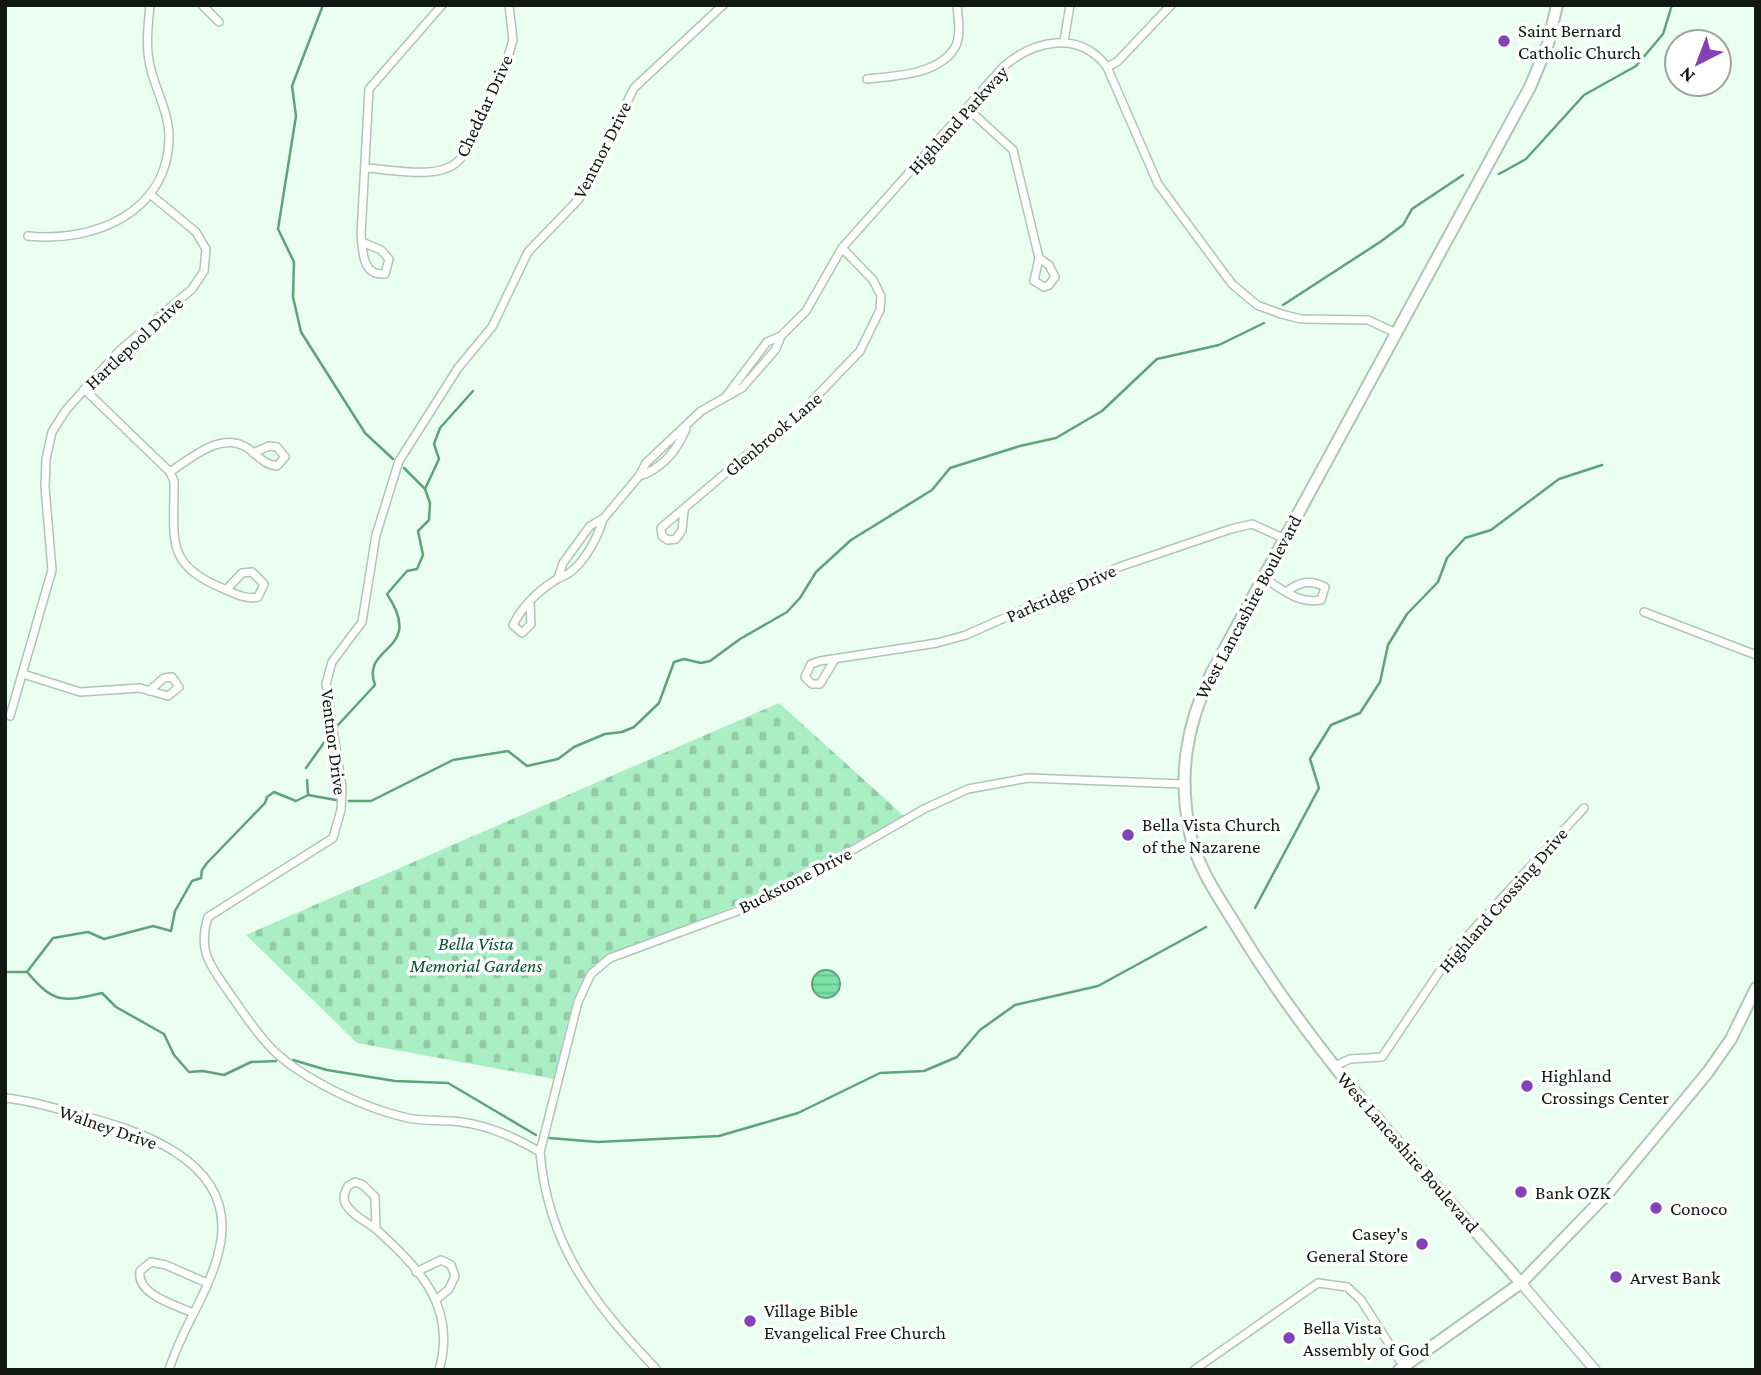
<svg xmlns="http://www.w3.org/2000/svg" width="1761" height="1375" font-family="'Crimson Pro',serif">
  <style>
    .cemetery { fill: url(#cemetery-stones) }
    .water { fill: url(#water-rules); stroke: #5da47a; stroke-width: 2 }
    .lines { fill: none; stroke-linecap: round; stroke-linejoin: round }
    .stream { stroke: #5da47a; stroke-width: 2.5 }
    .minor-casing { stroke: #aec6b6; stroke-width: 10 }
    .tertiary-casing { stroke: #aec6b6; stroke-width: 12 }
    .secondary-casing { stroke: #aec6b6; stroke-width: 14 }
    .minor { stroke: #fff; stroke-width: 7 }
    .tertiary { stroke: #fff; stroke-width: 9 }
    .secondary { stroke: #fff; stroke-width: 10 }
    .poi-dot { fill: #8342b7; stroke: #fff; stroke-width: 2.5 }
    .labels { text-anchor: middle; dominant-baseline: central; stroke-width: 7; stroke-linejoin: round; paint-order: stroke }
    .poi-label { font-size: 19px; fill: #0f1812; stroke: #fff; text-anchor: start }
    .street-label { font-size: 19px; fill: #0f1812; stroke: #fff }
    .park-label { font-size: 19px; font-style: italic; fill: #01522f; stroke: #fff }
  </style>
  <defs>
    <pattern id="cemetery-stones" width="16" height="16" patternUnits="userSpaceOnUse" patternTransform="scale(1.75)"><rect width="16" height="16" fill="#aaefc4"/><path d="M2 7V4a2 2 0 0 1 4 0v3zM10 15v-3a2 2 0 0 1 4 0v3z" fill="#91cca7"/></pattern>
    <pattern id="water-rules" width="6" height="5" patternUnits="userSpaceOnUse" patternTransform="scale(1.75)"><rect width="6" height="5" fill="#7ee0a7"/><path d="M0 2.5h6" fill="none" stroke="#6cbf8f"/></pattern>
  </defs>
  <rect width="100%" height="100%" fill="#eafef1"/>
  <path class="cemetery" d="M779 703 904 816 787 885 605 958C570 983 565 1039 554 1079L357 1043 246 935Z"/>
  <circle class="water" cx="826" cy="984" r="14"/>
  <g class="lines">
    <g class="stream">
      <path d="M323 5 292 86 296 116 278 229 294 262 293 297 301 332 365 433 393 459"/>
      <path d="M1499 174 1526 159 1584 95 1636 66 1663 34 1672 5"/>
      <path d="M1283 305 1380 242 1403 225 1412 209 1463 175"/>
      <path d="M404 468 424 488"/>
      <path d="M338 725 375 685C360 644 426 653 387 594L407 571 417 569 423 555 418 531 429 520 430 503 425 489 439 459 434 444 440 428 473 391"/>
      <path d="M306 768 328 737"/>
      <path d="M307 780 308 794"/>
      <path d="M349 801H371L453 760 508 751 527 766 558 759 574 747 605 734 622 732 634 727 659 703 674 662 684 659 701 663 710 661 740 639 787 612 800 598 816 572 851 540 932 490 950 468 1020 446 1056 438 1102 411 1157 359 1219 345 1264 323"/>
      <path d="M1255 908 1319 788 1310 759 1331 725 1360 713 1380 682 1388 645 1407 614 1438 582 1447 558 1465 538 1491 530 1559 479 1602 465"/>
      <path d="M5 972H27L53 938 88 932 104 939 153 926 171 931 175 911 192 881 201 878 202 870 207 863 265 803 267 797 274 792 296 801 308 795 336 800"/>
      <path d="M28 973C54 1004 64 1002 102 993L116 1007 164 1034 174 1055 189 1072 203 1071 224 1075 251 1062 276 1061"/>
      <path d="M293 1060 327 1070 395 1081 448 1083 536 1135"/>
      <path d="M549 1138 598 1142 719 1136 798 1113 880 1073 924 1071 957 1057 980 1030 1015 1005 1098 986 1206 927"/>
    </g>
    <defs>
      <g id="minor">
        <path d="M202 5 219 22"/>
        <path d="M1064 41 1070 5"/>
        <path d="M1107 67 1117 62 1171 5"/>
        <path d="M867 79C894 76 937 75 954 49 962 37 958 18 957 5"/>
        <path d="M968 109 1013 150 1039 258 1034 281 1044 287 1049 285 1055 277 1049 265 1039 258"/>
        <path d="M365 168C393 169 442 182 461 158L507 60 513 40 509 5"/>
        <path d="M28 236C93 243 168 213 169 138 169 113 157 93 151 70 145 48 148 27 150 5"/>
        <path d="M362 242 381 250 389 259 385 274C362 276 363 252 361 235L369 89 442 5"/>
        <path d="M84 389 170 472 174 481C175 537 163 564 222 588 234 593 245 600 258 597L264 584 252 572 242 573 226 590"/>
        <path d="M727 395 767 342 781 336 806 311 842 248 1003 67C1034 40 1079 30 1107 67L1158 184 1232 284 1257 305 1281 314 1301 319 1368 320 1396 333"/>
        <path d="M170 472C193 457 222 430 249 449 258 456 265 465 277 466L285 457 277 447 269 446 253 453"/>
        <path d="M639 476C662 469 677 450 686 429"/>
        <path d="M684 511 682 530 676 539 668 540 662 536 661 528 748 454 787 427 860 351 880 310 881 296 873 280 842 248"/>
        <path d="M1263 577C1281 589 1298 604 1321 600L1325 587C1310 579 1299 582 1286 592"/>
        <path d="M558 578 563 563 590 526 604 518 639 476 646 463 701 411 742 388 776 349 781 336"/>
        <path d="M530 602 531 624 522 633 513 625C522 607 537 592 554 581 560 577 568 575 573 570 586 559 599 535 603 519"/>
        <path d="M1644 612 1756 655"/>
        <path d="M835 659 820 684H812L805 677 811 664 820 661 937 643 966 635 1119 567 1231 529 1252 524 1283 538"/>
        <path d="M23 674 80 692 140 688 168 696 179 687 172 677 164 678 149 691"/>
        <path d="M10 716 52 570 45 487 46 459 52 432 66 410 119 351 192 289 204 271 206 249 196 232 150 194"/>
        <path d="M1335 1066 1350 1059 1382 1057 1452 953 1584 808"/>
        <path d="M5 1098C28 1100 51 1107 73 1113 135 1129 233 1158 221 1240 214 1287 182 1326 169 1370"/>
        <path d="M540 1152 578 1002 591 974 610 958 762 902 924 809 968 789 1028 778 1182 784"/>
        <path d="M376 1229 375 1197 363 1185 355 1182 348 1186C344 1193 342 1200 347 1206 354 1217 368 1222 377 1230 421 1270 457 1308 439 1370"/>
        <path d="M416 1272 441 1260 451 1265 455 1276 449 1289 437 1299"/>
        <path d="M193 1313C176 1305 136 1295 140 1271L151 1262 166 1265 207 1283"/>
        <path d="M657 1370C594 1303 548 1247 540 1152 514 1137 490 1126 461 1122 443 1119 425 1122 408 1118 366 1109 302 1079 272 1049 256 1033 243 1012 230 994 211 966 197 952 208 917L333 838 341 810 342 787 326 684 332 662 362 622 376 535 399 461 458 368 492 327 528 252 579 199 634 88 723 5"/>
        <path d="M1194 1370 1318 1283 1347 1287 1361 1300 1404 1367"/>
      </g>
      <path id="tertiary" d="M1521 1283 1595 1370"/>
      <g id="secondary">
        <path d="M1521 1283C1421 1169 1316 1058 1237 927 1219 898 1197 867 1190 833 1178 776 1186 726 1211 674L1530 87 1548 44 1557 5"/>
        <path d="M1399 1370 1521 1283 1608 1193 1708 1072 1731 1039 1756 988"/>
      </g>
    </defs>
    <use href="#minor" class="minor-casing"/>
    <use href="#tertiary" class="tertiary-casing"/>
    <use href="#secondary" class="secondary-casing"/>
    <use href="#minor" class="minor"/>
    <use href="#tertiary" class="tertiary"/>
    <use href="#secondary" class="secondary"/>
  </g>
  <g class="poi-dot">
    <circle cx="1504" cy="41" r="7"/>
    <circle cx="1128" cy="835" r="7"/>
    <circle cx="1527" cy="1086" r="7"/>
    <circle cx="1521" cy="1192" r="7"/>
    <circle cx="1656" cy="1208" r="7"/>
    <circle cx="1422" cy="1244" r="7"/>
    <circle cx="1616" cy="1277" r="7"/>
    <circle cx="750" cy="1321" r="7"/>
    <circle cx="1289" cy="1338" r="7"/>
  </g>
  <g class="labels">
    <g class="poi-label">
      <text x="1518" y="30">Saint Bernard<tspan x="1518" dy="22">Catholic Church</tspan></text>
      <text x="1142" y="824">Bella Vista Church<tspan x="1142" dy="22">of the Nazarene</tspan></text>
      <text x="1541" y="1075">Highland<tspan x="1541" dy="22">Crossings Center</tspan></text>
      <text x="1535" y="1192">Bank OZK</text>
      <text x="1670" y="1208">Conoco</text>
      <text x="1408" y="1233" text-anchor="end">Casey's<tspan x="1408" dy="22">General Store</tspan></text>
      <text x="1630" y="1277">Arvest Bank</text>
      <text x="764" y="1310">Village Bible<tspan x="764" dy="22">Evangelical Free Church</tspan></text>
      <text x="1303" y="1327">Bella Vista<tspan x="1303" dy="22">Assembly of God</tspan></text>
    </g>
    <g class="street-label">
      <text transform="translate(484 106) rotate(-65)">Cheddar Drive</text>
      <text transform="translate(958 120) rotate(-48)">Highland Parkway</text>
      <text transform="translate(602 150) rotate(-63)">Ventnor Drive</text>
      <text transform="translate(134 343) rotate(-43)">Hartlepool Drive</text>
      <text transform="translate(773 434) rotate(-40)">Glenbrook Lane</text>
      <text transform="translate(1061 593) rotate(-24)">Parkridge Drive</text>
      <text transform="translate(1248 607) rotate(-62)">West Lancashire Boulevard</text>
      <text transform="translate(334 742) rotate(83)">Ventnor Drive</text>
      <text transform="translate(795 880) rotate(-27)">Buckstone Drive</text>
      <text transform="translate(1503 900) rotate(-49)">Highland Crossing Drive</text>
      <text transform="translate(108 1127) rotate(19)">Walney Drive</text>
      <text transform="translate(1408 1152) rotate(49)">West Lancashire Boulevard</text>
    </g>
    <g class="park-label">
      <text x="476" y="943">Bella Vista<tspan x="476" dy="22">Memorial Gardens</tspan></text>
    </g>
  </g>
  <rect width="1761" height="1375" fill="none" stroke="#0f1812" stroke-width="14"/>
  <g transform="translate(1698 63) rotate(222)"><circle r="33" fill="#ffffff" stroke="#9fa3a0" stroke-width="2"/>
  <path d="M0-5L12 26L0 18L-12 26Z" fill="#8342b7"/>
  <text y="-10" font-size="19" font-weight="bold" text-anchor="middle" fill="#0f1812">N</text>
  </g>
</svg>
